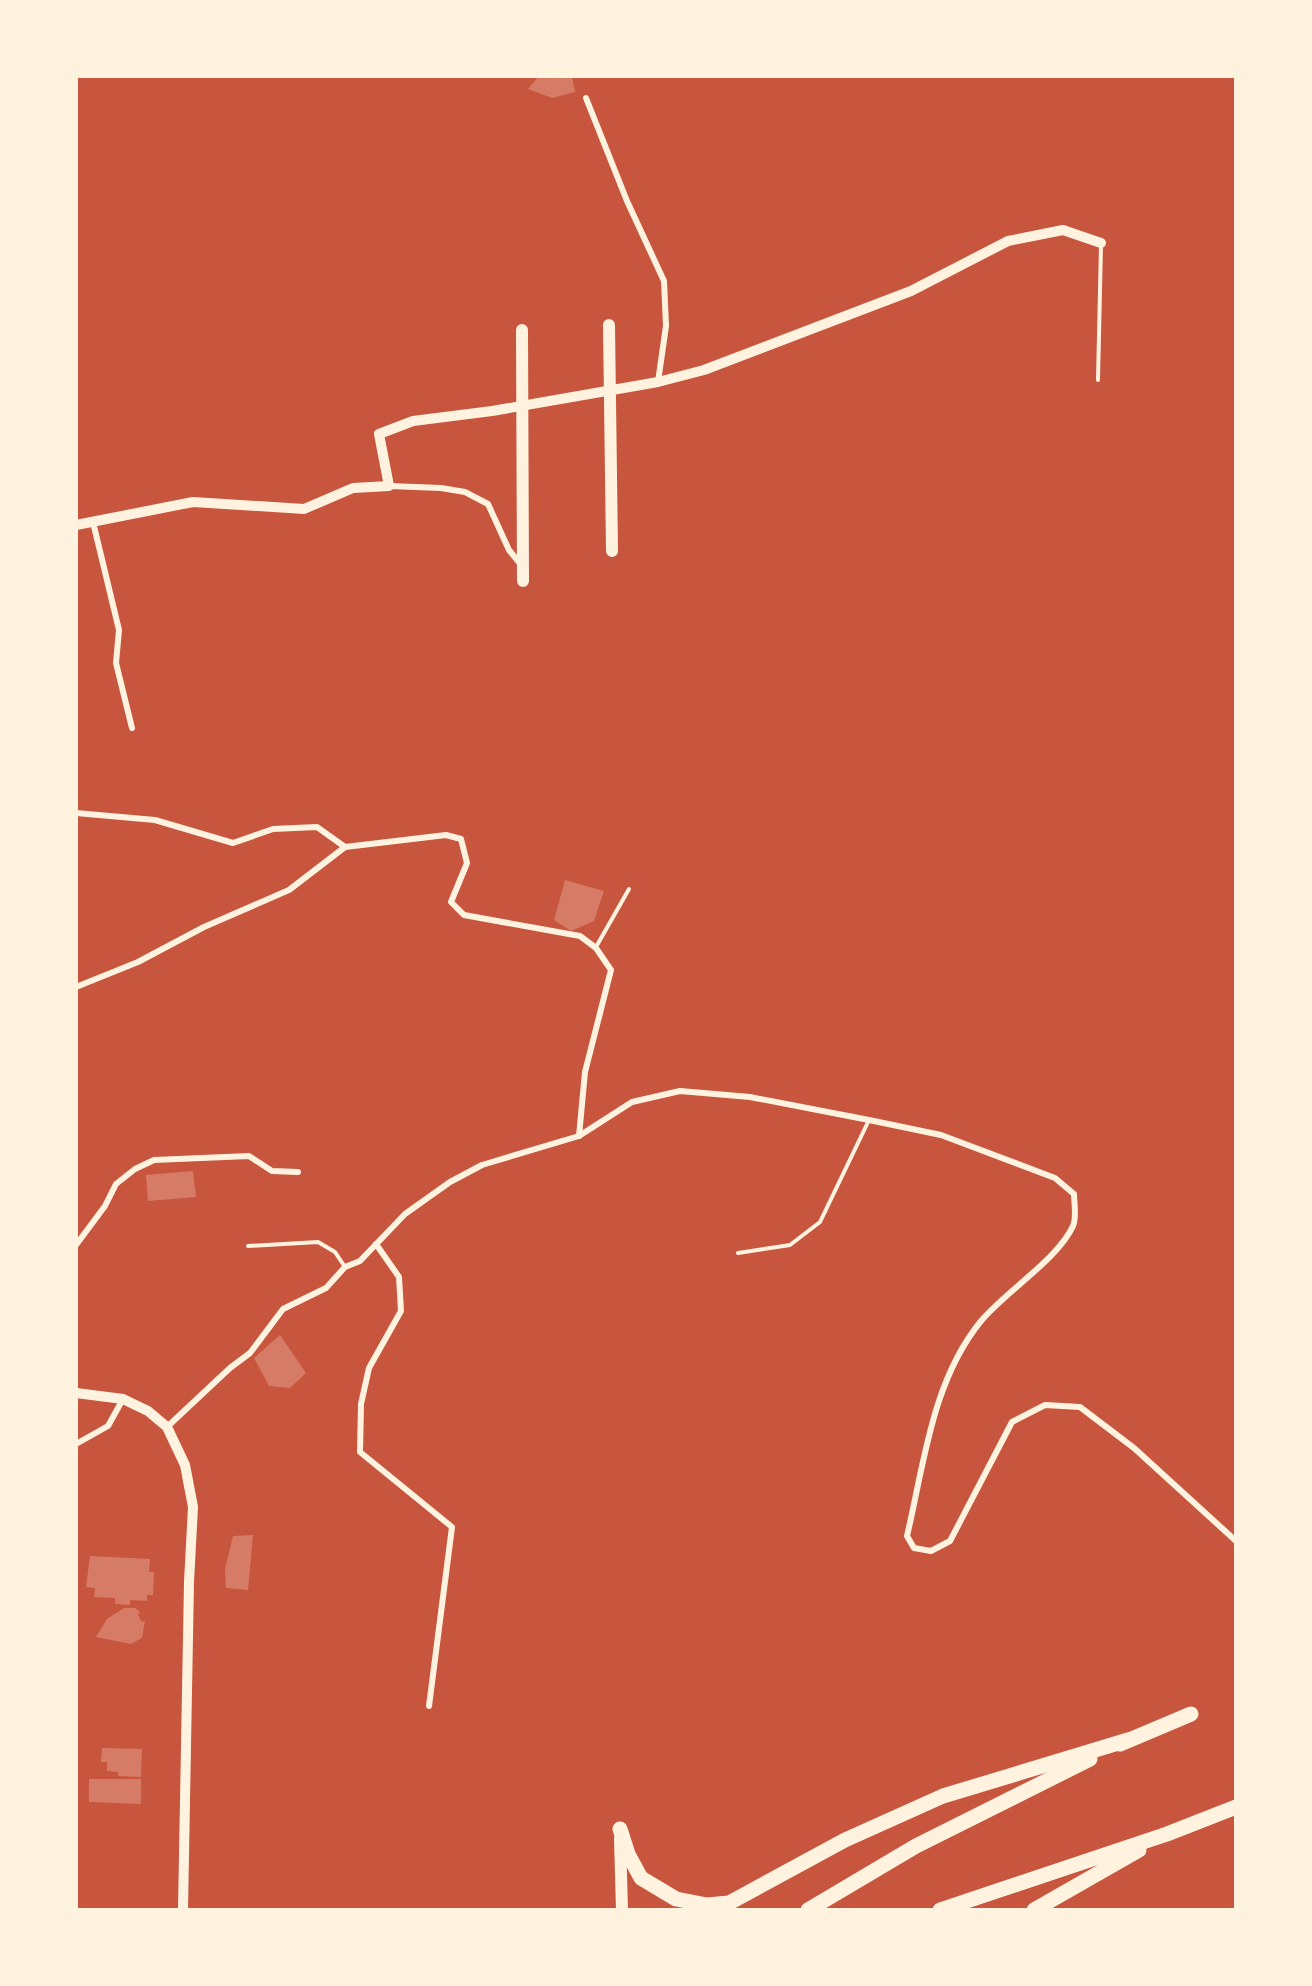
<svg xmlns="http://www.w3.org/2000/svg" width="1312" height="1986" font-family="'Titillium Web',sans-serif">
  <style>
    .building { fill: #d67c66 }
    .lines { fill: none; stroke-linecap: round; stroke-linejoin: round }
    .service { stroke: #fff3e0; stroke-width: 4 }
    .minor { stroke: #fff3e0; stroke-width: 6 }
    .tertiary { stroke: #fff3e0; stroke-width: 10 }
    .primary { stroke: #fff3e0; stroke-width: 12 }
    .motorway { stroke: #fff3e0; stroke-width: 15 }
  </style>
  <rect width="100%" height="100%" fill="#c8553d"/>
  <g class="building">
    <path d="M539 76H572L575 92 552 98 528 89Z"/>
    <path d="M565 880 604 891 594 921 571 931 554 920Z"/>
    <path d="M193 1171 196 1197 148 1201 146 1175Z"/>
    <path d="M280 1335 306 1373 290 1388 269 1386 254 1358Z"/>
    <path d="M253 1535 248 1590 226 1588 225 1569 233 1536Z"/>
    <path d="M90 1556 150 1559 149 1572H154L153 1595H147V1601L130 1600V1605L115 1604V1598L94 1597 95 1588 86 1587Z"/>
    <path d="M124 1608H135L140 1612 138 1615 142 1622 145 1621 142 1638 131 1644 96 1637 107 1619Z"/>
    <path d="M102 1748 142 1749 141 1777 118 1776V1772L107 1771V1762H101Z"/>
    <path d="M89 1779H141V1804L89 1802Z"/>
  </g>
  <g class="lines">
    <g class="service">
      <path d="M1098 380 1101 245"/>
      <path d="M596 947 629 889"/>
      <path d="M248 1246 318 1242 335 1252 345 1267"/>
      <path d="M738 1253 790 1245 820 1222 869 1120"/>
    </g>
    <g class="minor">
      <path d="M586 98 627 201 664 281 666 326 658 382"/>
      <path d="M389 486 441 488 465 492 488 504 509 550 522 566"/>
      <path d="M93 522 119 630 116 663 132 728"/>
      <path d="M76 813 155 820 233 843 273 829 317 827 345 847"/>
      <path d="M76 987 138 962 204 927 289 890 345 847 446 835 461 839 467 863 451 902 464 915 580 936 596 948 611 970 585 1072 579 1136"/>
      <path d="M376 1244 399 1277 401 1311 369 1368 361 1404 360 1452 452 1527 429 1706"/>
      <path d="M76 1245 105 1206 116 1184 135 1169 154 1160 249 1156 272 1171 298 1172"/>
      <path d="M167 1427 230 1368 250 1353 283 1309 326 1288 345 1267 360 1261 405 1214 450 1182 482 1165 579 1136 632 1102 680 1091 750 1097 869 1120 941 1135 1055 1178 1074 1194C1074 1203 1077 1217 1073 1226 1058 1259 1005 1292 981 1321 932 1381 924 1464 907 1536L914 1548 931 1551 950 1541 1012 1422 1045 1405 1080 1407 1134 1448 1236 1541"/>
      <path d="M76 1444 108 1426 123 1399"/>
    </g>
    <g class="tertiary">
      <path d="M76 525 193 502 304 509 353 488 389 486 379 434 413 421 492 411 658 382 704 370 911 291 1008 241 1063 230 1101 243"/>
      <path d="M76 1393 123 1399 148 1411 167 1427 185 1465 193 1507 189 1582 183 1910"/>
    </g>
    <g class="primary">
      <path d="M609 325 612 551"/>
      <path d="M522 330 523 581"/>
      <path d="M620 1839 622 1910"/>
    </g>
    <g class="motorway">
      <path d="M1120 1744 1191 1714"/>
      <path d="M620 1829 628 1854 641 1878 676 1899 707 1905 729 1903 845 1840 943 1796 1128 1740"/>
      <path d="M808 1910 916 1846 1090 1759"/>
      <path d="M940 1910 1167 1834 1236 1807"/>
      <path d="M1034 1910 1139 1850"/>
    </g>
  </g>
  <rect width="1312" height="1986" fill="none" stroke="#fff3e0" stroke-width="156"/>
</svg>
